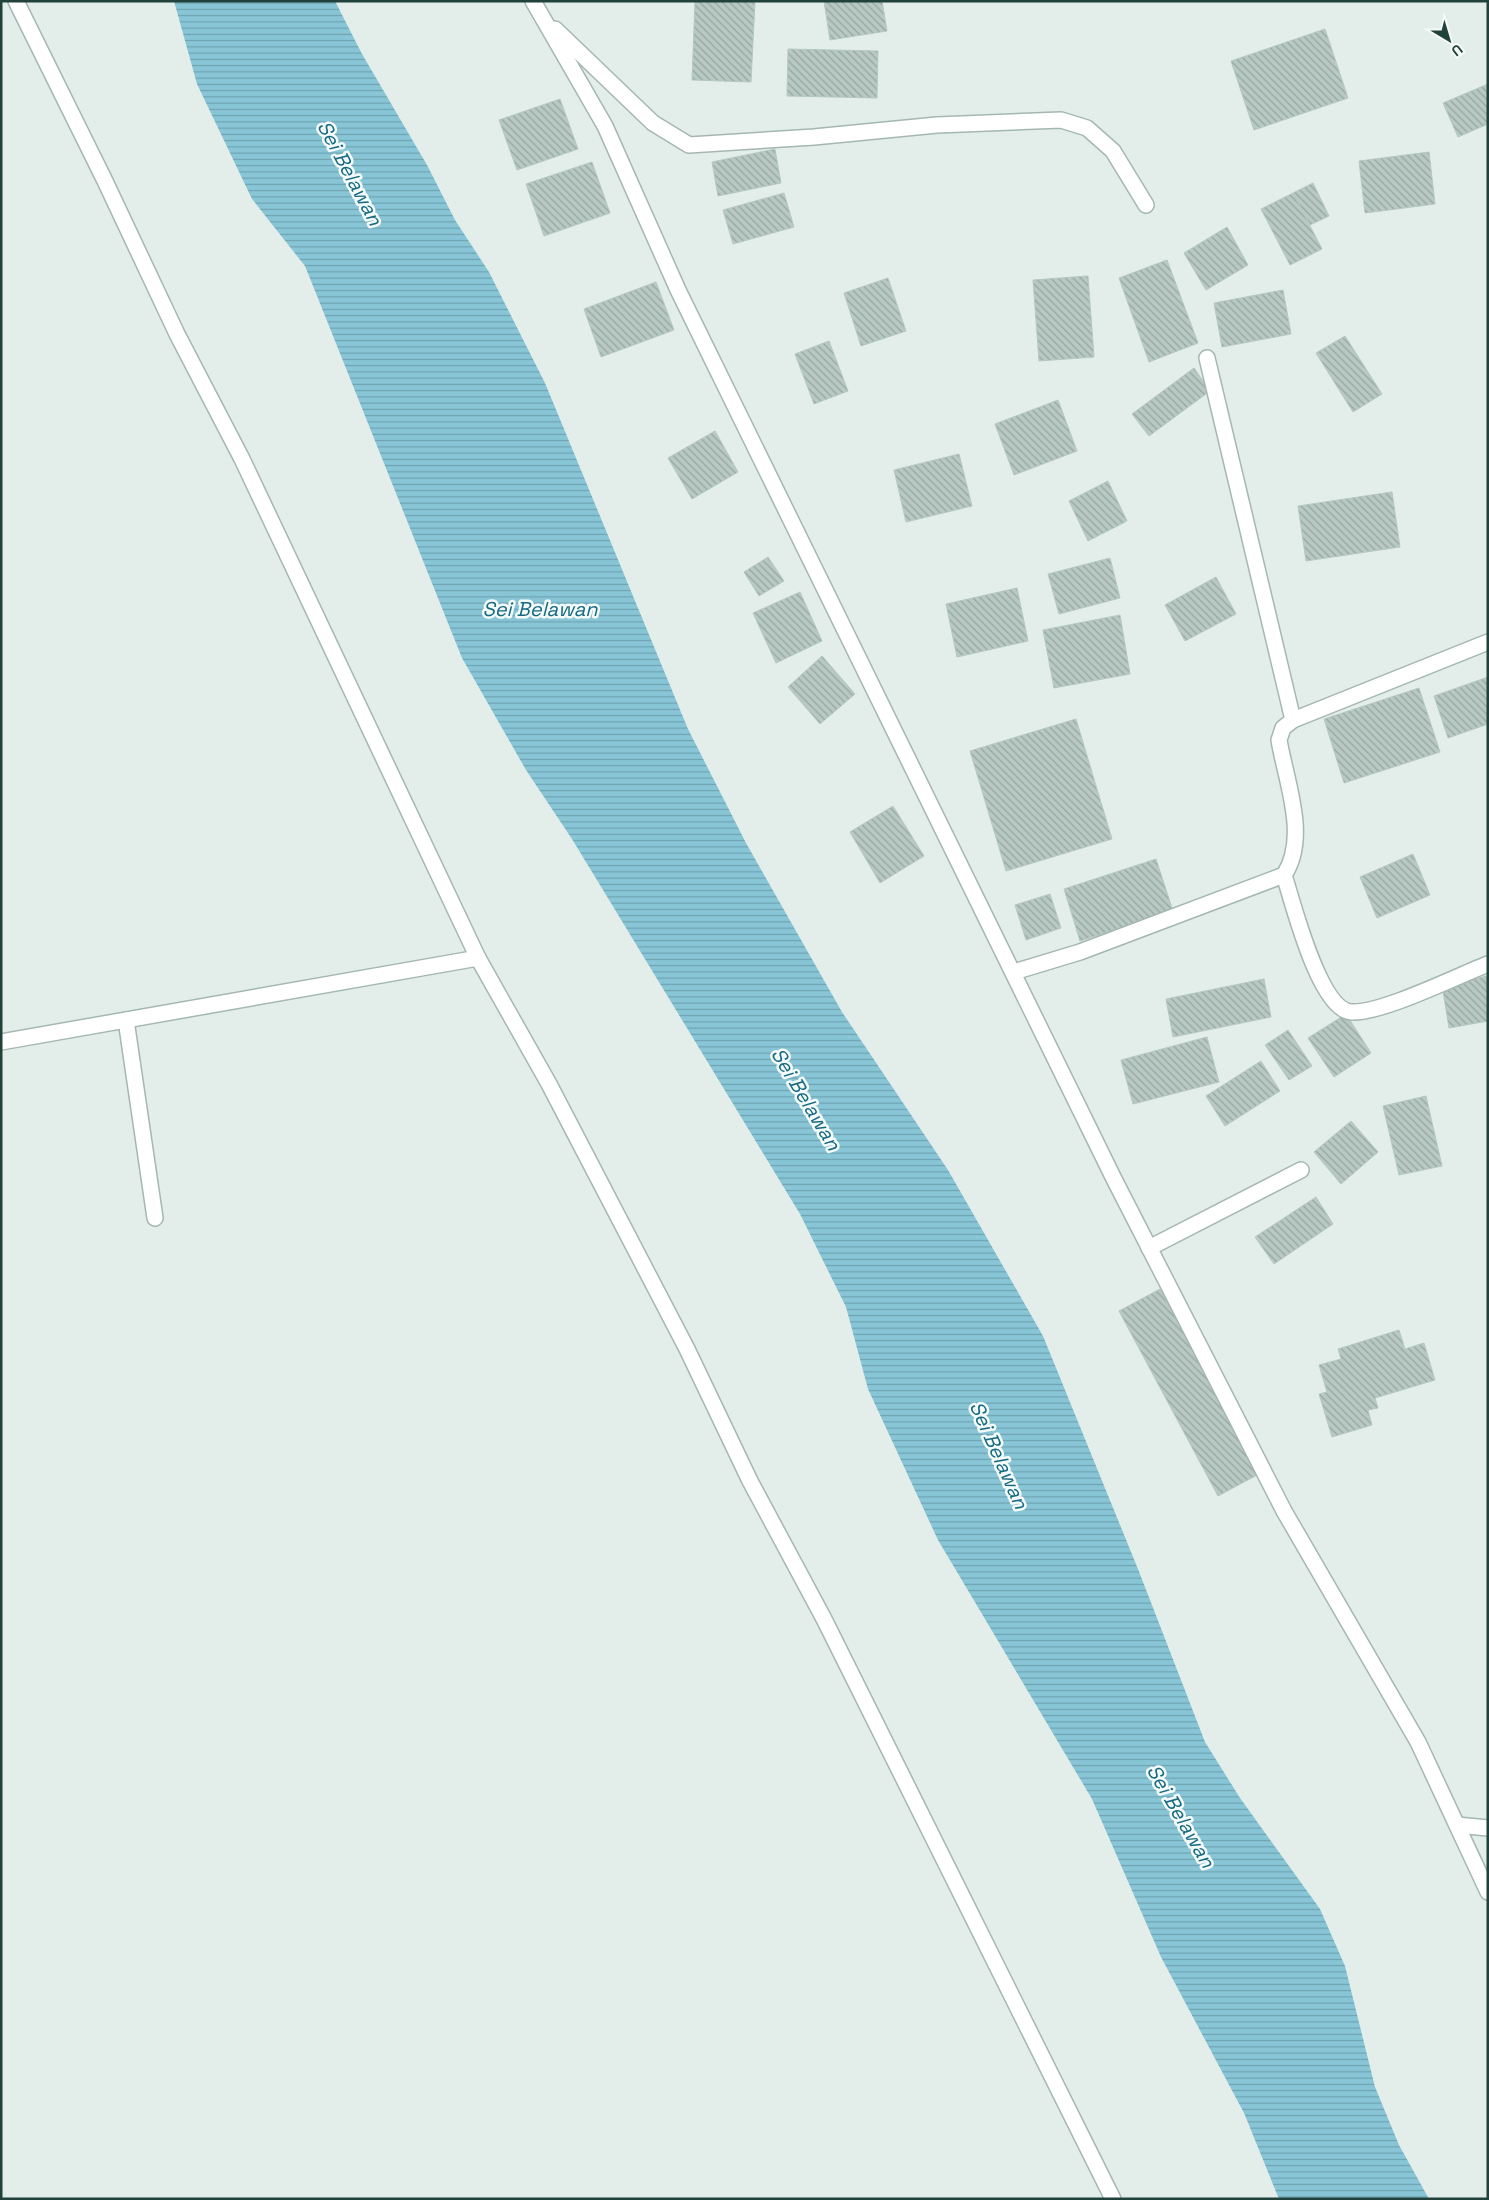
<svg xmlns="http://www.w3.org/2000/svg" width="1489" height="2200" font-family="'Space Grotesk',sans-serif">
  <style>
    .water { fill: url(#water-rules) }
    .building { fill: url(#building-back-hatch); stroke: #b5c8c2 }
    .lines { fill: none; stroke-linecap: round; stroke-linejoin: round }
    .minor-casing { stroke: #a5b7b2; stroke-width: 18 }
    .minor { stroke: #fff; stroke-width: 15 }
    .labels { text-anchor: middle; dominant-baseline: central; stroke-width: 5; stroke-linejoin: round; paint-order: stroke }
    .water-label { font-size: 20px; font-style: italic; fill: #166982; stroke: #f4faf8 }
  </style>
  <defs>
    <pattern id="water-rules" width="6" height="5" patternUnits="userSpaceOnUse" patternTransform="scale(1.25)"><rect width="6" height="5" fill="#88c6d7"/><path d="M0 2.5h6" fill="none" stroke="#6fa2b0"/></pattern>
    <pattern id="building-back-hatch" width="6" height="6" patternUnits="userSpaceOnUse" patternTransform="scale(1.25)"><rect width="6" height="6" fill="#b8c9c3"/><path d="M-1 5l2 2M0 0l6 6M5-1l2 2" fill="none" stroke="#95a5a0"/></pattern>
  </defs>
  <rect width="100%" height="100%" fill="#e3eeea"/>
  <path class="water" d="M174 1H335L362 54 427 165 455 220 489 272 545 383 688 729 746 843 842 1012 948 1170 1043 1336 1138 1569 1205 1742 1240 1798 1320 1909 1345 1966 1375 2087 1399 2145 1429 2199H1279L1244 2113 1161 1957 1092 1799 938 1540 868 1389 846 1307 800 1214 572 839 526 770 462 658 305 266 252 199 197 84Z"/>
  <g class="building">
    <path d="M695 1H755L751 82 692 80Z"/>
    <path d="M824 1H882L887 31 830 40Z"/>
    <path d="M1325 29 1348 98 1254 130 1231 61Z"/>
    <path d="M788 49 878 51 877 98 787 96Z"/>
    <path d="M1488 84V124L1458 137 1443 103Z"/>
    <path d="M560 99 578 149 517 170 499 120Z"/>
    <path d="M775 149 781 183 718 196 712 162Z"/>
    <path d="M1429 152 1435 204 1365 213 1359 161Z"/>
    <path d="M592 162 610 213 544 236 526 184Z"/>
    <path d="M1313 183 1329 216 1310 225 1293 193Z"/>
    <path d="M784 193 794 227 733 244 723 210Z"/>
    <path d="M1293 193 1322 249 1290 265 1261 209Z"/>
    <path d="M1227 227 1248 265 1206 290 1184 253Z"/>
    <path d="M1167 260 1198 343 1149 362 1119 278Z"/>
    <path d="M1088 276 1094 357 1039 361 1033 280Z"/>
    <path d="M888 278 906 331 861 346 844 293Z"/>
    <path d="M656 282 674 330 601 357 584 309Z"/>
    <path d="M1283 290 1291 334 1222 347 1214 303Z"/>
    <path d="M1345 336 1382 394 1353 412 1316 353Z"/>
    <path d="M829 341 848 391 814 404 795 354Z"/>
    <path d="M1194 368 1210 391 1149 436 1132 414Z"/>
    <path d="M1058 400 1077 451 1014 475 995 424Z"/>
    <path d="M715 431 738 472 692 499 668 458Z"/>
    <path d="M959 454 972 506 906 522 894 470Z"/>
    <path d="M1108 481 1127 521 1088 541 1069 501Z"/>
    <path d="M1392 492 1400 547 1306 561 1298 506Z"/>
    <path d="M768 557 784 581 759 596 744 572Z"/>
    <path d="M1110 558 1120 598 1059 614 1048 574Z"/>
    <path d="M1216 577 1236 614 1185 641 1165 605Z"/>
    <path d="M1017 588 1028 641 957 657 946 604Z"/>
    <path d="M800 592 822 641 776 663 753 613Z"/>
    <path d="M1120 615 1130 674 1054 688 1043 630Z"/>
    <path d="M822 656 855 694 820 724 788 687Z"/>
    <path d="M1488 677V724L1448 738 1434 696Z"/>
    <path d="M1419 688 1440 752 1344 783 1324 719Z"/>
    <path d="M1076 719 1112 839 1006 871 970 751Z"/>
    <path d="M893 806 924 856 880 883 850 832Z"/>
    <path d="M1413 854 1430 895 1377 918 1360 877Z"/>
    <path d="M1156 859 1173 911 1080 941 1064 889Z"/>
    <path d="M1050 894 1061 928 1026 940 1015 905Z"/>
    <path d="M1488 976V1021L1449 1028 1442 985Z"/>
    <path d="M1264 979 1271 1017 1173 1037 1166 999Z"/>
    <path d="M1346 1014 1371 1053 1334 1077 1308 1038Z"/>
    <path d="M1288 1030 1312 1066 1289 1080 1265 1045Z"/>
    <path d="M1207 1037 1219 1082 1133 1104 1121 1060Z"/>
    <path d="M1261 1061 1280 1091 1225 1126 1206 1096Z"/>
    <path d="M1426 1096 1442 1166 1399 1175 1383 1106Z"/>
    <path d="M1351 1121 1378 1152 1341 1184 1314 1152Z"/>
    <path d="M1316 1197 1333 1224 1274 1264 1255 1237Z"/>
    <path d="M1160 1289 1259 1474 1218 1496 1119 1311Z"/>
    <path d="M1399 1330 1405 1349 1424 1343 1435 1380 1375 1398 1378 1408 1368 1410 1372 1425 1332 1437 1319 1394 1327 1392 1319 1365 1341 1359 1338 1349Z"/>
  </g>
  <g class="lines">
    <defs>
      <g id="minor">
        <path d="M16 1 105 181 177 334 242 459 478 958 549 1084 687 1349 750 1481 824 1619 1113 2199"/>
        <path d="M533 1 605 126 678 290 1114 1179 1284 1511 1418 1742 1488 1892"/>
        <path d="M555 29 653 123 689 145 814 137 937 125 1061 120 1087 128 1113 151 1146 205"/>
        <path d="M1207 358 1293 720"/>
        <path d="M1284 875C1293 903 1319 1009 1351 1012 1381 1014 1457 976 1488 964"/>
        <path d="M1014 972 1080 952 1284 875C1309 837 1286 782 1279 740L1283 728 1293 720 1488 642"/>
        <path d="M126 1020 155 1218"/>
        <path d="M1 1042 478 958"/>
        <path d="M1149 1248 1301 1170"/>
        <path d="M1457 1825 1488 1828"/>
      </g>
    </defs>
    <use href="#minor" class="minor-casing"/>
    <use href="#minor" class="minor"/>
  </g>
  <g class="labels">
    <g class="water-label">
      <text transform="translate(350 173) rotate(62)">Sei Belawan</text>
      <text x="540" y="609">Sei Belawan</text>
      <text transform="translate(806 1099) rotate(59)">Sei Belawan</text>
      <text transform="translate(999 1455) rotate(66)">Sei Belawan</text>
      <text transform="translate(1181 1816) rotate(60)">Sei Belawan</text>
    </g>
  </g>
  <rect width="1489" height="2200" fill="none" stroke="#21413b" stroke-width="5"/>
  <g transform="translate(1449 40) rotate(142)" stroke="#f4faf8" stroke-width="4" paint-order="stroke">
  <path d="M0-4L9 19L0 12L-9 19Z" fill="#21413b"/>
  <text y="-8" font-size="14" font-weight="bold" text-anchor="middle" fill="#21413b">U</text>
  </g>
</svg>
